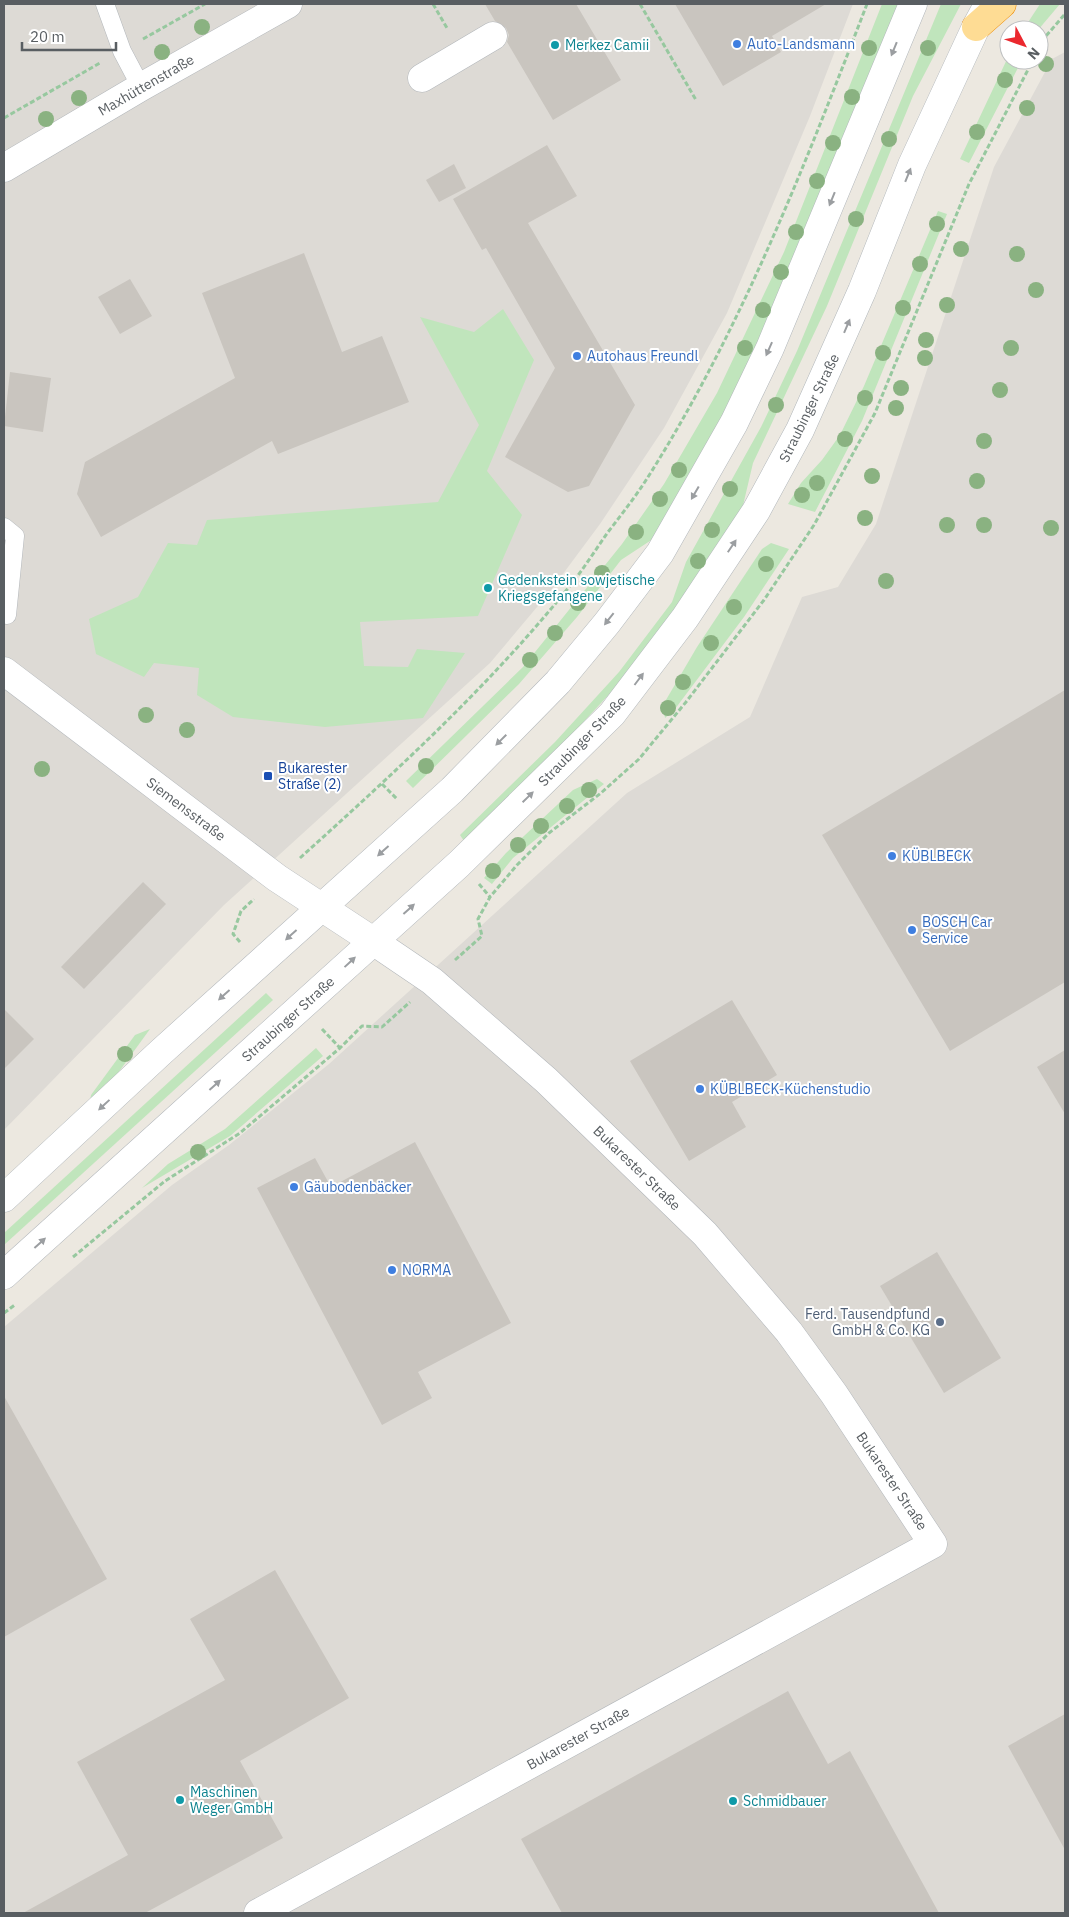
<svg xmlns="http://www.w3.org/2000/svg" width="1069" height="1917" font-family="'IBM Plex Sans',sans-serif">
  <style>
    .industrial { fill: #dddad5 }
    .green { fill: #c0e5bc }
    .building { fill: #c9c5bf }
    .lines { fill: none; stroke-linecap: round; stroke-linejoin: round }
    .service-casing { stroke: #b3b7bb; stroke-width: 19 }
    .pedestrian-casing { stroke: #b3b7bb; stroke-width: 29 }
    .minor-casing { stroke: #b3b7bb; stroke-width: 29 }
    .tertiary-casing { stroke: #b3b7bb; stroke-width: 29 }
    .secondary-casing { stroke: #b2b7bb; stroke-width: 29 }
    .trunk-casing { stroke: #ed8900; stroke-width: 29 }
    .path { stroke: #97c89f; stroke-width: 3; stroke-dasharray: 5 2.5; stroke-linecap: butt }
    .service { stroke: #fff; stroke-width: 18 }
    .pedestrian { stroke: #fff; stroke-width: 28 }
    .minor { stroke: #fff; stroke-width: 28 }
    .tertiary { stroke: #fff; stroke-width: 28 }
    .secondary { stroke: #fff; stroke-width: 28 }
    .trunk { stroke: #fedc94; stroke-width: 28 }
    .tree { fill: #8ab281 }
    .oneway { fill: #9b9ea1 }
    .shop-dot { fill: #3f7fe0; stroke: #fff; stroke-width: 2 }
    .culture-dot { fill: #0f9aa8; stroke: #fff; stroke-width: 2 }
    .transit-dot { fill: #1a4fb4; stroke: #fff; stroke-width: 2 }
    .service-dot { fill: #5c6f8a; stroke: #fff; stroke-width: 2 }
    .labels { text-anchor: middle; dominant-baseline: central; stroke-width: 4; stroke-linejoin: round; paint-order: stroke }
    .shop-label { font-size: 14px; fill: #366cbe; stroke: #fff; text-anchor: start }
    .culture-label { font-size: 14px; fill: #0d838f; stroke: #fff; text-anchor: start }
    .street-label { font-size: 14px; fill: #595e62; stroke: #fff }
    .transit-label { font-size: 14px; fill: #164399; stroke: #fff; text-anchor: start }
    .service-label { font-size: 14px; fill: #4e5e75; stroke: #fff; text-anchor: end }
  </style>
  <rect width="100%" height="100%" fill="#ece8e0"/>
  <g class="industrial">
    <path d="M4 4H853L810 116 727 313 664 428 600 524 548 594 490 663 224 905 4 1130Z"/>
    <path d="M1065 52V1913H4V1327L172 1185 229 1145 329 1064 627 793 750 717 802 597 838 587 876 524 994 167 1052 59Z"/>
  </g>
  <g class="green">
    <path d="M882 4H902L780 301 708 451 659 535 621 560 577 617 519 684 413 788 406 781 523 667 622 544 664 484 717 393 784 252Z"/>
    <path d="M941 4H961L913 96 827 306 753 463 741 514 684 601 627 675 551 757 464 841 460 835 555 742 619 672 672 602 686 562 761 427 797 351Z"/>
    <path d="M1040 4H1060L1038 30H1023Z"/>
    <path d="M1009 55V60H1022L969 163 960 159Z"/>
    <path d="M938 211 947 214 862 421 815 512 788 504 801 483 822 460 840 435 864 386Z"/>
    <path d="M503 309 534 360 487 471 522 515 478 616 360 622 364 666 408 667 417 649 465 653 423 718 325 727 233 717 197 695 199 668 154 663 144 677 96 654 89 619 138 597 168 543 197 545 207 520 438 502 479 425 420 317 474 332Z"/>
    <path d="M771 543 789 549 744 617 675 709 665 718 663 705 697 647 762 549Z"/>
    <path d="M597 779 604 784 513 858 492 884 484 878 506 853 573 790Z"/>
    <path d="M266 993 273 1000 4 1245V1233Z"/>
    <path d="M150 1029 110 1084 90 1101 91 1095 135 1035Z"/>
    <path d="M316 1048 323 1056 230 1136 142 1188 168 1164 225 1129Z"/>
  </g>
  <g class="building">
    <path d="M485 4H576L621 80 553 120 507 42 509 35 506 28 495 21Z"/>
    <path d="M675 4H826L772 36 781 52 723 86Z"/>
    <path d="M547 145 577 196 528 223 635 405 589 486 568 492 505 457 555 368 486 248 482 250 453 199Z"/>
    <path d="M454 164 466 188 439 202 426 180Z"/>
    <path d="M304 253 342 352 382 336 409 402 278 454 272 441 101 537 77 494 85 462 235 378 202 293Z"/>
    <path d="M130 279 152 316 120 334 98 297Z"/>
    <path d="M10 372 51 378 43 432 4 426Z"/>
    <path d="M1065 690V982L950 1051 822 835Z"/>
    <path d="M143 882 166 904 84 989 61 967Z"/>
    <path d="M732 1000 777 1075 732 1102 746 1127 689 1161 630 1061Z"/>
    <path d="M4 1009 34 1039 4 1069Z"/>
    <path d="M1065 1050V1114L1037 1067Z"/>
    <path d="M415 1142 511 1323 418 1372 432 1398 382 1425 257 1188 315 1158 331 1187Z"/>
    <path d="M937 1252 1001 1358 944 1393 880 1286Z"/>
    <path d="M4 1396 107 1579 4 1637Z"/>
    <path d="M275 1570 349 1698 240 1761 283 1838 145 1913H23L128 1855 77 1762 225 1680 190 1619Z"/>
    <path d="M788 1691 828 1764 850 1751 939 1913H562L521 1839Z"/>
    <path d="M1065 1714V1850L1008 1746Z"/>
  </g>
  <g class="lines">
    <defs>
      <g id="service">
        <path d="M105 4 122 51 141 87"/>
        <path d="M4 527 15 536 7 615"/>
      </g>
      <path id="pedestrian" d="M422 78 493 36"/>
      <g id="minor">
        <path d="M4 168 141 87 288 4"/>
        <path d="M258 1913 933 1544 834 1394 789 1332 705 1234 546 1080 432 981 373 941"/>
      </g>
      <path id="tertiary" d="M4 671 277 878 373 941"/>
      <g id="secondary">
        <path d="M4 1198 161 1052 452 790 558 682 607 623 660 553 734 423 770 348 913 4"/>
        <path d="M4 1275 459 864 612 714 685 618 756 511 800 430 862 291 912 165 976 27 988 5"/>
      </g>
      <path id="trunk" d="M976 27 1002 4"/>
    </defs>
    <use href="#service" class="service-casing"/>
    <use href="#pedestrian" class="pedestrian-casing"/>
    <use href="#minor" class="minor-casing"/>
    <use href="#tertiary" class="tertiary-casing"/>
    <use href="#secondary" class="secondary-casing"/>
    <use href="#trunk" class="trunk-casing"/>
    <g class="path">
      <path d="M433 4 447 28"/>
      <path d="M640 4 696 100"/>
      <path d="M143 39 205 4"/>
      <path d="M1039 49 1046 36 1065 14"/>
      <path d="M4 118 100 63"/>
      <path d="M382 784 397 799"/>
      <path d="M300 858C393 774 486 689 565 592 581 573 594 552 608 532 622 514 636 496 648 477 741 330 805 165 867 4"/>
      <path d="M479 884 490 897"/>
      <path d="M240 942 233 934 241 911 254 899"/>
      <path d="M455 960 482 936 478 919 490 897 517 865 549 833 601 793 639 759 686 702 764 600 814 525 875 413 969 184 1033 60"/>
      <path d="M322 1029 340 1048"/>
      <path d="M73 1257 165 1181 240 1133 340 1048 362 1026 382 1027 410 1002"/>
      <path d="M4 1313 16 1304"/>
    </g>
    <use href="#service" class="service"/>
    <use href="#pedestrian" class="pedestrian"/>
    <use href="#minor" class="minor"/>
    <use href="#tertiary" class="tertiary"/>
    <use href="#secondary" class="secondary"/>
    <use href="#trunk" class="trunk"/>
  </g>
  <g class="tree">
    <circle cx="202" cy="27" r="8"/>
    <circle cx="869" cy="48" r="8"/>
    <circle cx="928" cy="48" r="8"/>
    <circle cx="162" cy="52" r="8"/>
    <circle cx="1046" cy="64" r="8"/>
    <circle cx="1005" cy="80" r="8"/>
    <circle cx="852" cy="97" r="8"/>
    <circle cx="79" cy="98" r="8"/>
    <circle cx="1027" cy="108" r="8"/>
    <circle cx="46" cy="119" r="8"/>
    <circle cx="977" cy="132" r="8"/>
    <circle cx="889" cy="139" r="8"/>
    <circle cx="833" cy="143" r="8"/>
    <circle cx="817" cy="181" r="8"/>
    <circle cx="856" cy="219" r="8"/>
    <circle cx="937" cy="224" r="8"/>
    <circle cx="796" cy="232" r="8"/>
    <circle cx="961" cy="249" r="8"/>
    <circle cx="1017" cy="254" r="8"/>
    <circle cx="920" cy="264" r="8"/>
    <circle cx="781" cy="272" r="8"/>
    <circle cx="1036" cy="290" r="8"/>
    <circle cx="947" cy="305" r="8"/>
    <circle cx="903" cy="308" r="8"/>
    <circle cx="763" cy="310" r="8"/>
    <circle cx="926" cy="340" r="8"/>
    <circle cx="745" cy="348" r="8"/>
    <circle cx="1011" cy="348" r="8"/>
    <circle cx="883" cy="353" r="8"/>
    <circle cx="925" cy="358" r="8"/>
    <circle cx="901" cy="388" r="8"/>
    <circle cx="1000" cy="390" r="8"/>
    <circle cx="865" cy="398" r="8"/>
    <circle cx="776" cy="405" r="8"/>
    <circle cx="896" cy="408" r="8"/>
    <circle cx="845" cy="439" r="8"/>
    <circle cx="984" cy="441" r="8"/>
    <circle cx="679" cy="470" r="8"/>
    <circle cx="872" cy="476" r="8"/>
    <circle cx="977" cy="481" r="8"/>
    <circle cx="817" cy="483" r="8"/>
    <circle cx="730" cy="489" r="8"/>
    <circle cx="802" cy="495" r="8"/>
    <circle cx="660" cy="499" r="8"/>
    <circle cx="865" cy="518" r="8"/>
    <circle cx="947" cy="525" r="8"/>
    <circle cx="984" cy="525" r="8"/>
    <circle cx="1051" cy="528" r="8"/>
    <circle cx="712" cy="530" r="8"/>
    <circle cx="636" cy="532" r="8"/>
    <circle cx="698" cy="561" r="8"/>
    <circle cx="766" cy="564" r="8"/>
    <circle cx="602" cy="573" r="8"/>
    <circle cx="886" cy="581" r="8"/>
    <circle cx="578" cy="603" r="8"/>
    <circle cx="734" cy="607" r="8"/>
    <circle cx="555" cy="633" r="8"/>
    <circle cx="711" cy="643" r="8"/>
    <circle cx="530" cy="660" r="8"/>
    <circle cx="683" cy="682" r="8"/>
    <circle cx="668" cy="708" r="8"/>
    <circle cx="146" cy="715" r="8"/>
    <circle cx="187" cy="730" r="8"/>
    <circle cx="426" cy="766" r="8"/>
    <circle cx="42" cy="769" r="8"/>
    <circle cx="589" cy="790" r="8"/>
    <circle cx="567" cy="806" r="8"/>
    <circle cx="541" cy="826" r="8"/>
    <circle cx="518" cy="845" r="8"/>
    <circle cx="493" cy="871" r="8"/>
    <circle cx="125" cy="1054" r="8"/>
    <circle cx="198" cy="1152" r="8"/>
  </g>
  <defs><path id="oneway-solid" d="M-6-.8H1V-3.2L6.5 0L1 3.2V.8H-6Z" transform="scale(1.25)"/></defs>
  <g class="oneway">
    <use href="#oneway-solid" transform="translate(894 49) rotate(112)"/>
    <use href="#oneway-solid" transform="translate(908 175) rotate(-68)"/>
    <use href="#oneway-solid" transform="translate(832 199) rotate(112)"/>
    <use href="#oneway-solid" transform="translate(847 326) rotate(-67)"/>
    <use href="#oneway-solid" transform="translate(769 349) rotate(114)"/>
    <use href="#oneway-solid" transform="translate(695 493) rotate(120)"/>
    <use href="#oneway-solid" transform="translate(732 546) rotate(-56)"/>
    <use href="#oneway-solid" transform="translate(609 619) rotate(128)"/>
    <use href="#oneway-solid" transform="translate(639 679) rotate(-53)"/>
    <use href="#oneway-solid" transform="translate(501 740) rotate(135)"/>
    <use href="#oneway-solid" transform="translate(528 797) rotate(-44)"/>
    <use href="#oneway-solid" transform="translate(383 851) rotate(138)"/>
    <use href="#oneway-solid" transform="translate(409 909) rotate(-42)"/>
    <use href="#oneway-solid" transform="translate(291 935) rotate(138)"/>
    <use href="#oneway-solid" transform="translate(350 962) rotate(-43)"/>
    <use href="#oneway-solid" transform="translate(224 995) rotate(138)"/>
    <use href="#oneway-solid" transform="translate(215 1085) rotate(-42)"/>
    <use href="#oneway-solid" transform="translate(104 1105) rotate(137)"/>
    <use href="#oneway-solid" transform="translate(40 1243) rotate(-42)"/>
  </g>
  <g class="shop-dot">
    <circle cx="737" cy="44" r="5"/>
    <circle cx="577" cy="356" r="5"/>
    <circle cx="892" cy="856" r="5"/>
    <circle cx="912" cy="930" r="5"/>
    <circle cx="700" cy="1089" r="5"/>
    <circle cx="294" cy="1187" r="5"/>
    <circle cx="392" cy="1270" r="5"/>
  </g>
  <g class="culture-dot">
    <circle cx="555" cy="45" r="5"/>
    <circle cx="488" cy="588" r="5"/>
    <circle cx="180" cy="1800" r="5"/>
    <circle cx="733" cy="1801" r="5"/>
  </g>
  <rect class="transit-dot" x="263" y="771" width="10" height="10" rx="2.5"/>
  <circle class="service-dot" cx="940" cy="1322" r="5"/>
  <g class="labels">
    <g class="shop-label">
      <text x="747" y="44">Auto-Landsmann</text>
      <text x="587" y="356">Autohaus Freundl</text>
      <text x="902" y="856">KÜBLBECK</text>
      <text x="922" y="922">BOSCH Car<tspan x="922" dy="16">Service</tspan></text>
      <text x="710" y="1089">KÜBLBECK-Küchenstudio</text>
      <text x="304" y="1187">Gäubodenbäcker</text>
      <text x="402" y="1270">NORMA</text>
    </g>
    <g class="culture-label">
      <text x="565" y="45">Merkez Camii</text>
      <text x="498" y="580">Gedenkstein sowjetische<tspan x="498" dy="16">Kriegsgefangene</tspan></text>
      <text x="190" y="1792">Maschinen<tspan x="190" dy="16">Weger GmbH</tspan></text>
      <text x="743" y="1801">Schmidbauer</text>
    </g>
    <g class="street-label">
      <text transform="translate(146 85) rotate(-30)">Maxhüttenstraße</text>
      <text transform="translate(809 408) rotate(-64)">Straubinger Straße</text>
      <text transform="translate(582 741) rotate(-46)">Straubinger Straße</text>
      <text transform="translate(186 809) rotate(37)">Siemensstraße</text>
      <text transform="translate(288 1019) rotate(-42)">Straubinger Straße</text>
      <text transform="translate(637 1168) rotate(44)">Bukarester Straße</text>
      <text transform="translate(892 1481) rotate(56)">Bukarester Straße</text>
      <text transform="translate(578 1738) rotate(-29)">Bukarester Straße</text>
    </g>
    <g class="transit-label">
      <text x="278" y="768">Bukarester<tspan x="278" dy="16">Straße (2)</tspan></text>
    </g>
    <g class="service-label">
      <text x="930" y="1314">Ferd. Tausendpfund<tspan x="930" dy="16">GmbH &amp; Co. KG</tspan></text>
    </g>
  </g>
  <rect width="1069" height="1917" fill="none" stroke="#595e62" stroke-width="10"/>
  <g transform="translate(1024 45) rotate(131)"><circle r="24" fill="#ffffff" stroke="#bdbfc0"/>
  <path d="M0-4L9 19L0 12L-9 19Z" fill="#eb282e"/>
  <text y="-8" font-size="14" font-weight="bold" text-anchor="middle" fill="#595e62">N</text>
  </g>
  <path d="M22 42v8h94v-8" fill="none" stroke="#595e62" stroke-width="2.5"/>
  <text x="30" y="42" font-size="15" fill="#595e62" stroke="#ffffff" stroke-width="4" paint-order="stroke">20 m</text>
</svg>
